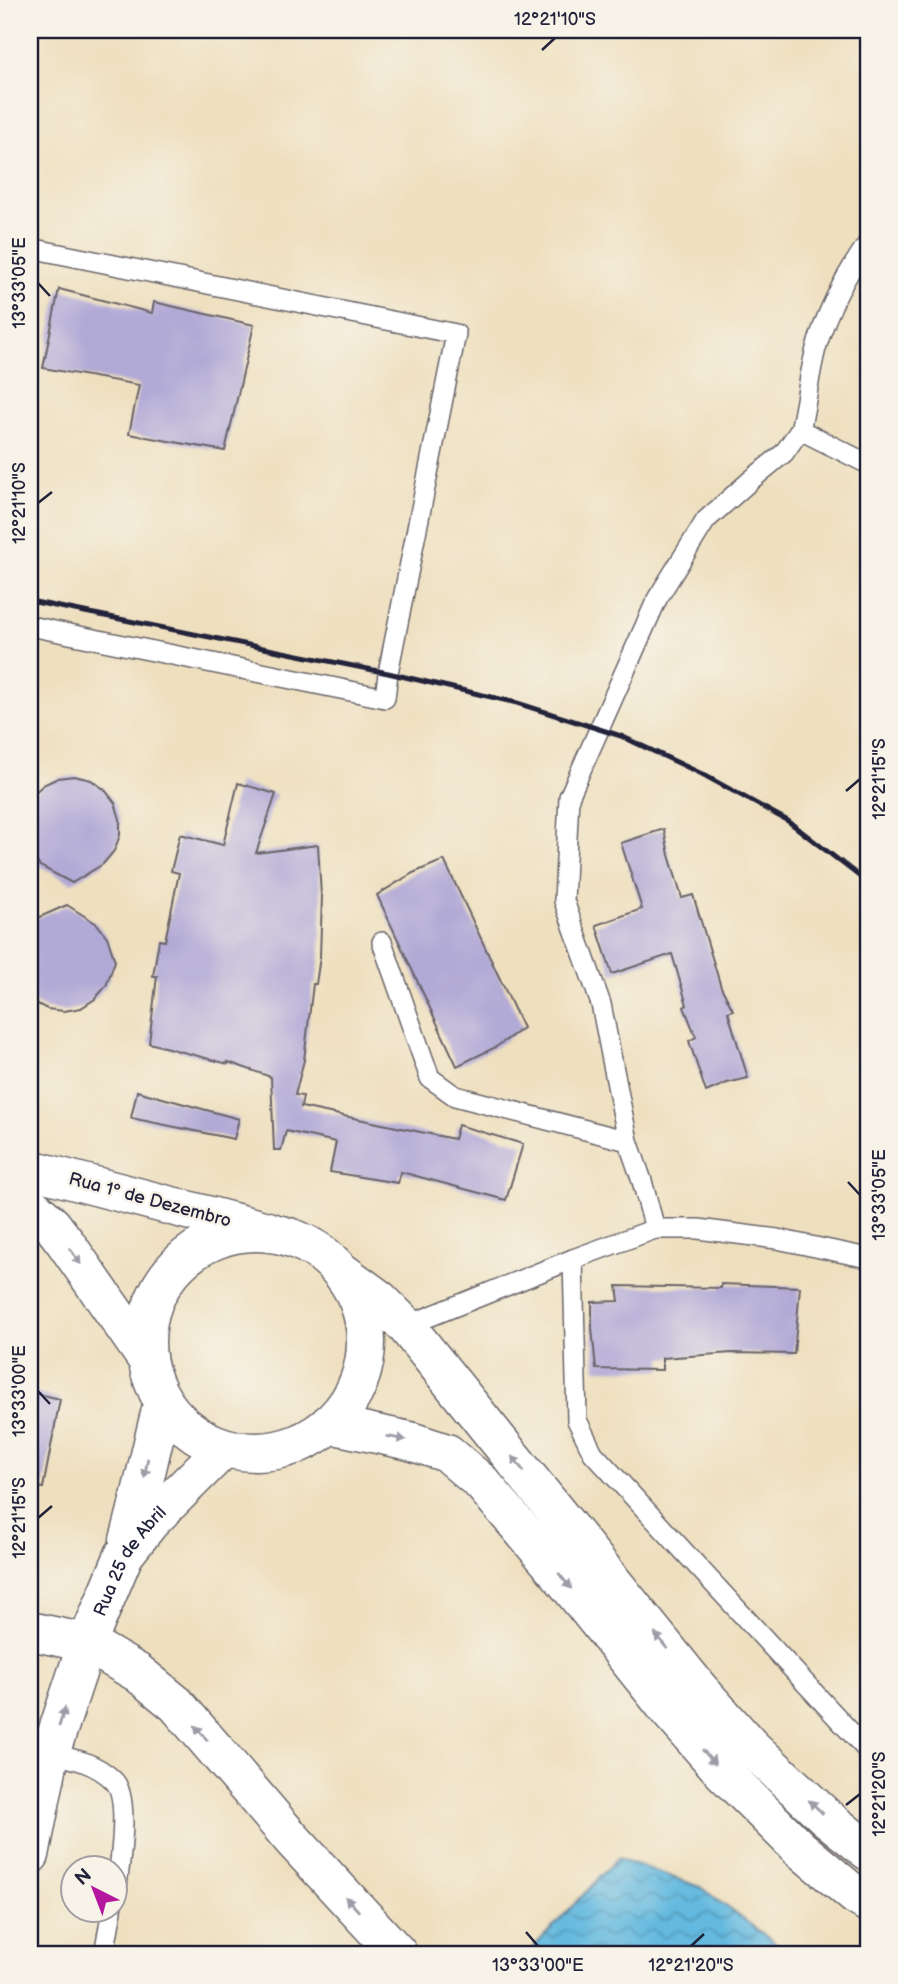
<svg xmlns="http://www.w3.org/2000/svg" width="898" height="1984" font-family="'Balsamiq Sans',sans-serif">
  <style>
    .water { fill: url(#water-waves); stroke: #426e8d; stroke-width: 2 }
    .building { fill: #b1a9d6 }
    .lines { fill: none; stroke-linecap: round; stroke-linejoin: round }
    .service-casing { stroke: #696469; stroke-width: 22 }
    .minor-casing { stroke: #696469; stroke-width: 41 }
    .tertiary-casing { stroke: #696469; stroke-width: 41 }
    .secondary-casing { stroke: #696469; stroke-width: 41 }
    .primary-casing { stroke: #696469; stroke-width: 41 }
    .service { stroke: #fff; stroke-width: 19 }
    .minor { stroke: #fff; stroke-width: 38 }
    .tertiary { stroke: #fff; stroke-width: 38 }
    .secondary { stroke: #fff; stroke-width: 38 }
    .primary { stroke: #fff; stroke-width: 38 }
    .rail { stroke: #22223b; stroke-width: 5 }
    .oneway { fill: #9c9ca7 }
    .ticks { fill: none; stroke: #22223b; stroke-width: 2.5 }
    .labels { text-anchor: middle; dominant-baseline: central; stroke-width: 5; stroke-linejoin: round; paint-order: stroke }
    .street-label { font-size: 18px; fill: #22223b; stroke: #f7f3e8 }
    .neatline { fill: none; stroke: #22223b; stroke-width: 2.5 }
    .ticks-label { font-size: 18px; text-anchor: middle; fill: #22223b }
  </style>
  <defs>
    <pattern id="water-waves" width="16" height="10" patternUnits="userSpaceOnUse" patternTransform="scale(1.75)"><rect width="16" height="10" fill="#63b9df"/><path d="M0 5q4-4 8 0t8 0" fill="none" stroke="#5196b6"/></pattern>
  </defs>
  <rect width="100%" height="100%" fill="#f7f3e8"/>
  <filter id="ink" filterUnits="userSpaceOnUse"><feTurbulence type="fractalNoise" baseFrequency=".0143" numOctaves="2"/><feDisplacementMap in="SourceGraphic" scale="14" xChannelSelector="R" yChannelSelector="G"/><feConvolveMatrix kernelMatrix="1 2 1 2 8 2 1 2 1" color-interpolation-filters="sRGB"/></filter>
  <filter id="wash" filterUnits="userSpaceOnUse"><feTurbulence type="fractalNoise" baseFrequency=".00686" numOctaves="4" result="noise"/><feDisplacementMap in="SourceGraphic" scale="28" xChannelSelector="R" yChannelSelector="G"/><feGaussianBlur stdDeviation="1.57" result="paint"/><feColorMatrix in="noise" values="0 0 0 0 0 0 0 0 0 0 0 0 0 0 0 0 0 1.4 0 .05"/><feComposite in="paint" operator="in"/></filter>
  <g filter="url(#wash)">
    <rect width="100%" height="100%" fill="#eedfbe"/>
    <path class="water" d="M618 1858 700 1887 790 1954H527Z"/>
    <g id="blocks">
      <g class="building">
        <path d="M59 289 152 313 154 302 254 325 225 451 129 434 139 385 43 368Z"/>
        <path d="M74 776 91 780 105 790 115 803 120 819V835L114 851 103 864 72 883 40 866 30 855V797L43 785 58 778Z"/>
        <path d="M238 783 276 794 256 853 318 845 321 896H322L320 957 316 984H313L304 1060 295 1095 303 1096 301 1107 454 1139 458 1125 523 1144 506 1200 401 1172 398 1183 330 1172 336 1142 286 1131 281 1150H274L271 1077 228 1062V1064L149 1043 157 976H153L159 940 165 941 179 873 171 871 180 834 223 845Z"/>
        <path d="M664 829 669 855 682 898 693 895 721 987 733 1010 728 1012 748 1078 727 1083 706 1092 689 1041 696 1037 684 1007 687 1005 672 954 612 974 596 925 642 909 621 843Z"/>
        <path d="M444 860 523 1028 496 1047 457 1066 377 895 413 873Z"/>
        <path d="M67 905 97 924 107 937 115 961 106 986 95 999 81 1008 64 1011 47 1009 30 1000V925L35 919Z"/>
        <path d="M137 1091 239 1119 234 1139 131 1118Z"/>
        <path d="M721 1284 800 1287 794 1354 732 1353 662 1358V1370L596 1369 592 1328V1302L619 1301 617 1286 721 1288Z"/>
        <path d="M30 1392 60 1399 43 1488 30 1486Z"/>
      </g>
    </g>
  </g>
  <g filter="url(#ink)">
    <use href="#blocks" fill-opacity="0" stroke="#696469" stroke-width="2"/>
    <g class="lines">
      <defs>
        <g id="service">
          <path d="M30 248 456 334 388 673 385 698 30 626"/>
          <path d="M800 430C807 402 809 373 817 345 828 309 847 273 868 243"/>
          <path d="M382 942 430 1078 455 1096 628 1141"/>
          <path d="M655 1229 642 1181 628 1141 601 1004 564 901 569 797 657 599 706 520 751 480 784 453 800 430 868 464"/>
          <path d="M573 1259 577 1420 593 1453 868 1751"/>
          <path d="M406 1326 573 1259 655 1229H698L777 1239 868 1258"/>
          <path d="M50 1754C73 1758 97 1763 114 1781 131 1798 119 1869 116 1893"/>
          <path d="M104 1954 112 1910"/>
        </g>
        <path id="minor" d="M30 1855 50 1754 87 1643"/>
        <g id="tertiary">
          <path d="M129 1540C142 1494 151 1448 163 1402"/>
          <path d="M30 1631 87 1643 138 1673 176 1704 291 1838 398 1954"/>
          <path id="s1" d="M87 1643 124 1555 150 1522 224 1448"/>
        </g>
        <g id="secondary">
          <path d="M30 1169 271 1232"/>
          <path d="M30 1205 52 1225 65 1242 146 1358"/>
        </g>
        <g id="primary">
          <circle cx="256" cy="1342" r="110"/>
          <path d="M342 1272 379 1299 406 1326 699 1689 751 1747 827 1818 868 1851"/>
          <path d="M329 1424 410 1441 447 1453 482 1483 562 1577 670 1712 722 1771 799 1848 855 1895 868 1903"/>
        </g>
      </defs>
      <use href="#service" class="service-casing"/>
      <use href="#minor" class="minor-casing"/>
      <use href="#tertiary" class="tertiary-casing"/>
      <use href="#secondary" class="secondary-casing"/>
      <use href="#primary" class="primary-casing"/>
      <use href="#service" class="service"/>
      <use href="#minor" class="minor"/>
      <use href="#tertiary" class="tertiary"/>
      <use href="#secondary" class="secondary"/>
      <use href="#primary" class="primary"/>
      <path class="rail" d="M30 601 388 673 517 703 621 736 702 774 788 821 868 883"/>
    </g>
    <defs><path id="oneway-solid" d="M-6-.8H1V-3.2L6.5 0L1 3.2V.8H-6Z" transform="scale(1.75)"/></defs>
    <g class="oneway">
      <use href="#oneway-solid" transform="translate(75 1256) rotate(55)"/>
      <use href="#oneway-solid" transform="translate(396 1438) rotate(10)"/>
      <use href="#oneway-solid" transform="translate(518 1464) rotate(-129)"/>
      <use href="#oneway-solid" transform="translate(146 1468) rotate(100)"/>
      <use href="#oneway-solid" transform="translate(565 1581) rotate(51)"/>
      <use href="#oneway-solid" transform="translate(661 1641) rotate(-129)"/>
      <use href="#oneway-solid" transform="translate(62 1717) rotate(-72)"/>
      <use href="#oneway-solid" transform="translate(201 1733) rotate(-131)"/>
      <use href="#oneway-solid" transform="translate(709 1757) rotate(48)"/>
      <use href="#oneway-solid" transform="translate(816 1807) rotate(-137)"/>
      <use href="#oneway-solid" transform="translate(352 1904) rotate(-133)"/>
    </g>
  </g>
  <path class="ticks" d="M542 50 555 38M38 283 50 296M38 503 52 492M846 791 860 779M848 1182 860 1195M38 1391 50 1404M38 1518 52 1506M846 1805 860 1794M526 1932 538 1946M691 1946 704 1934"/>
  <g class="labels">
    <g class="street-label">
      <text transform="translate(150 1200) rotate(15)">Rua 1º de Dezembro</text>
      <text stroke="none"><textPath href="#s1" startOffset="93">Rua 25 de Abril</textPath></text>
    </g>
  </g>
  <rect width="898" height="1984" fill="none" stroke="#f7f3e8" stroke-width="77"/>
  <g transform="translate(94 1889) rotate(318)"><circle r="33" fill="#f7f3e8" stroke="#a29fa3" stroke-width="2"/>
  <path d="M0-5L12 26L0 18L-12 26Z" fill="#b5179e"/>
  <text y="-10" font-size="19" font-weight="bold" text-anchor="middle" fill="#22223b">N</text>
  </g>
  <rect x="38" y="38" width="822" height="1908" class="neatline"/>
  <g class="ticks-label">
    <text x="555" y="25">12°21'10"S</text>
    <text transform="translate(19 283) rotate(-90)" y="6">13°33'05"E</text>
    <text transform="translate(19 503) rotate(-90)" y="6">12°21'10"S</text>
    <text transform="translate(879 779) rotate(-90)" y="6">12°21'15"S</text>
    <text transform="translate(879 1195) rotate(-90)" y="6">13°33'05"E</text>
    <text transform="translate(19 1391) rotate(-90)" y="6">13°33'00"E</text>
    <text transform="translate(19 1518) rotate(-90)" y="6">12°21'15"S</text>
    <text transform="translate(879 1794) rotate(-90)" y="6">12°21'20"S</text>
    <text x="538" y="1971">13°33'00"E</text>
    <text x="691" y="1971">12°21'20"S</text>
  </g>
</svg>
